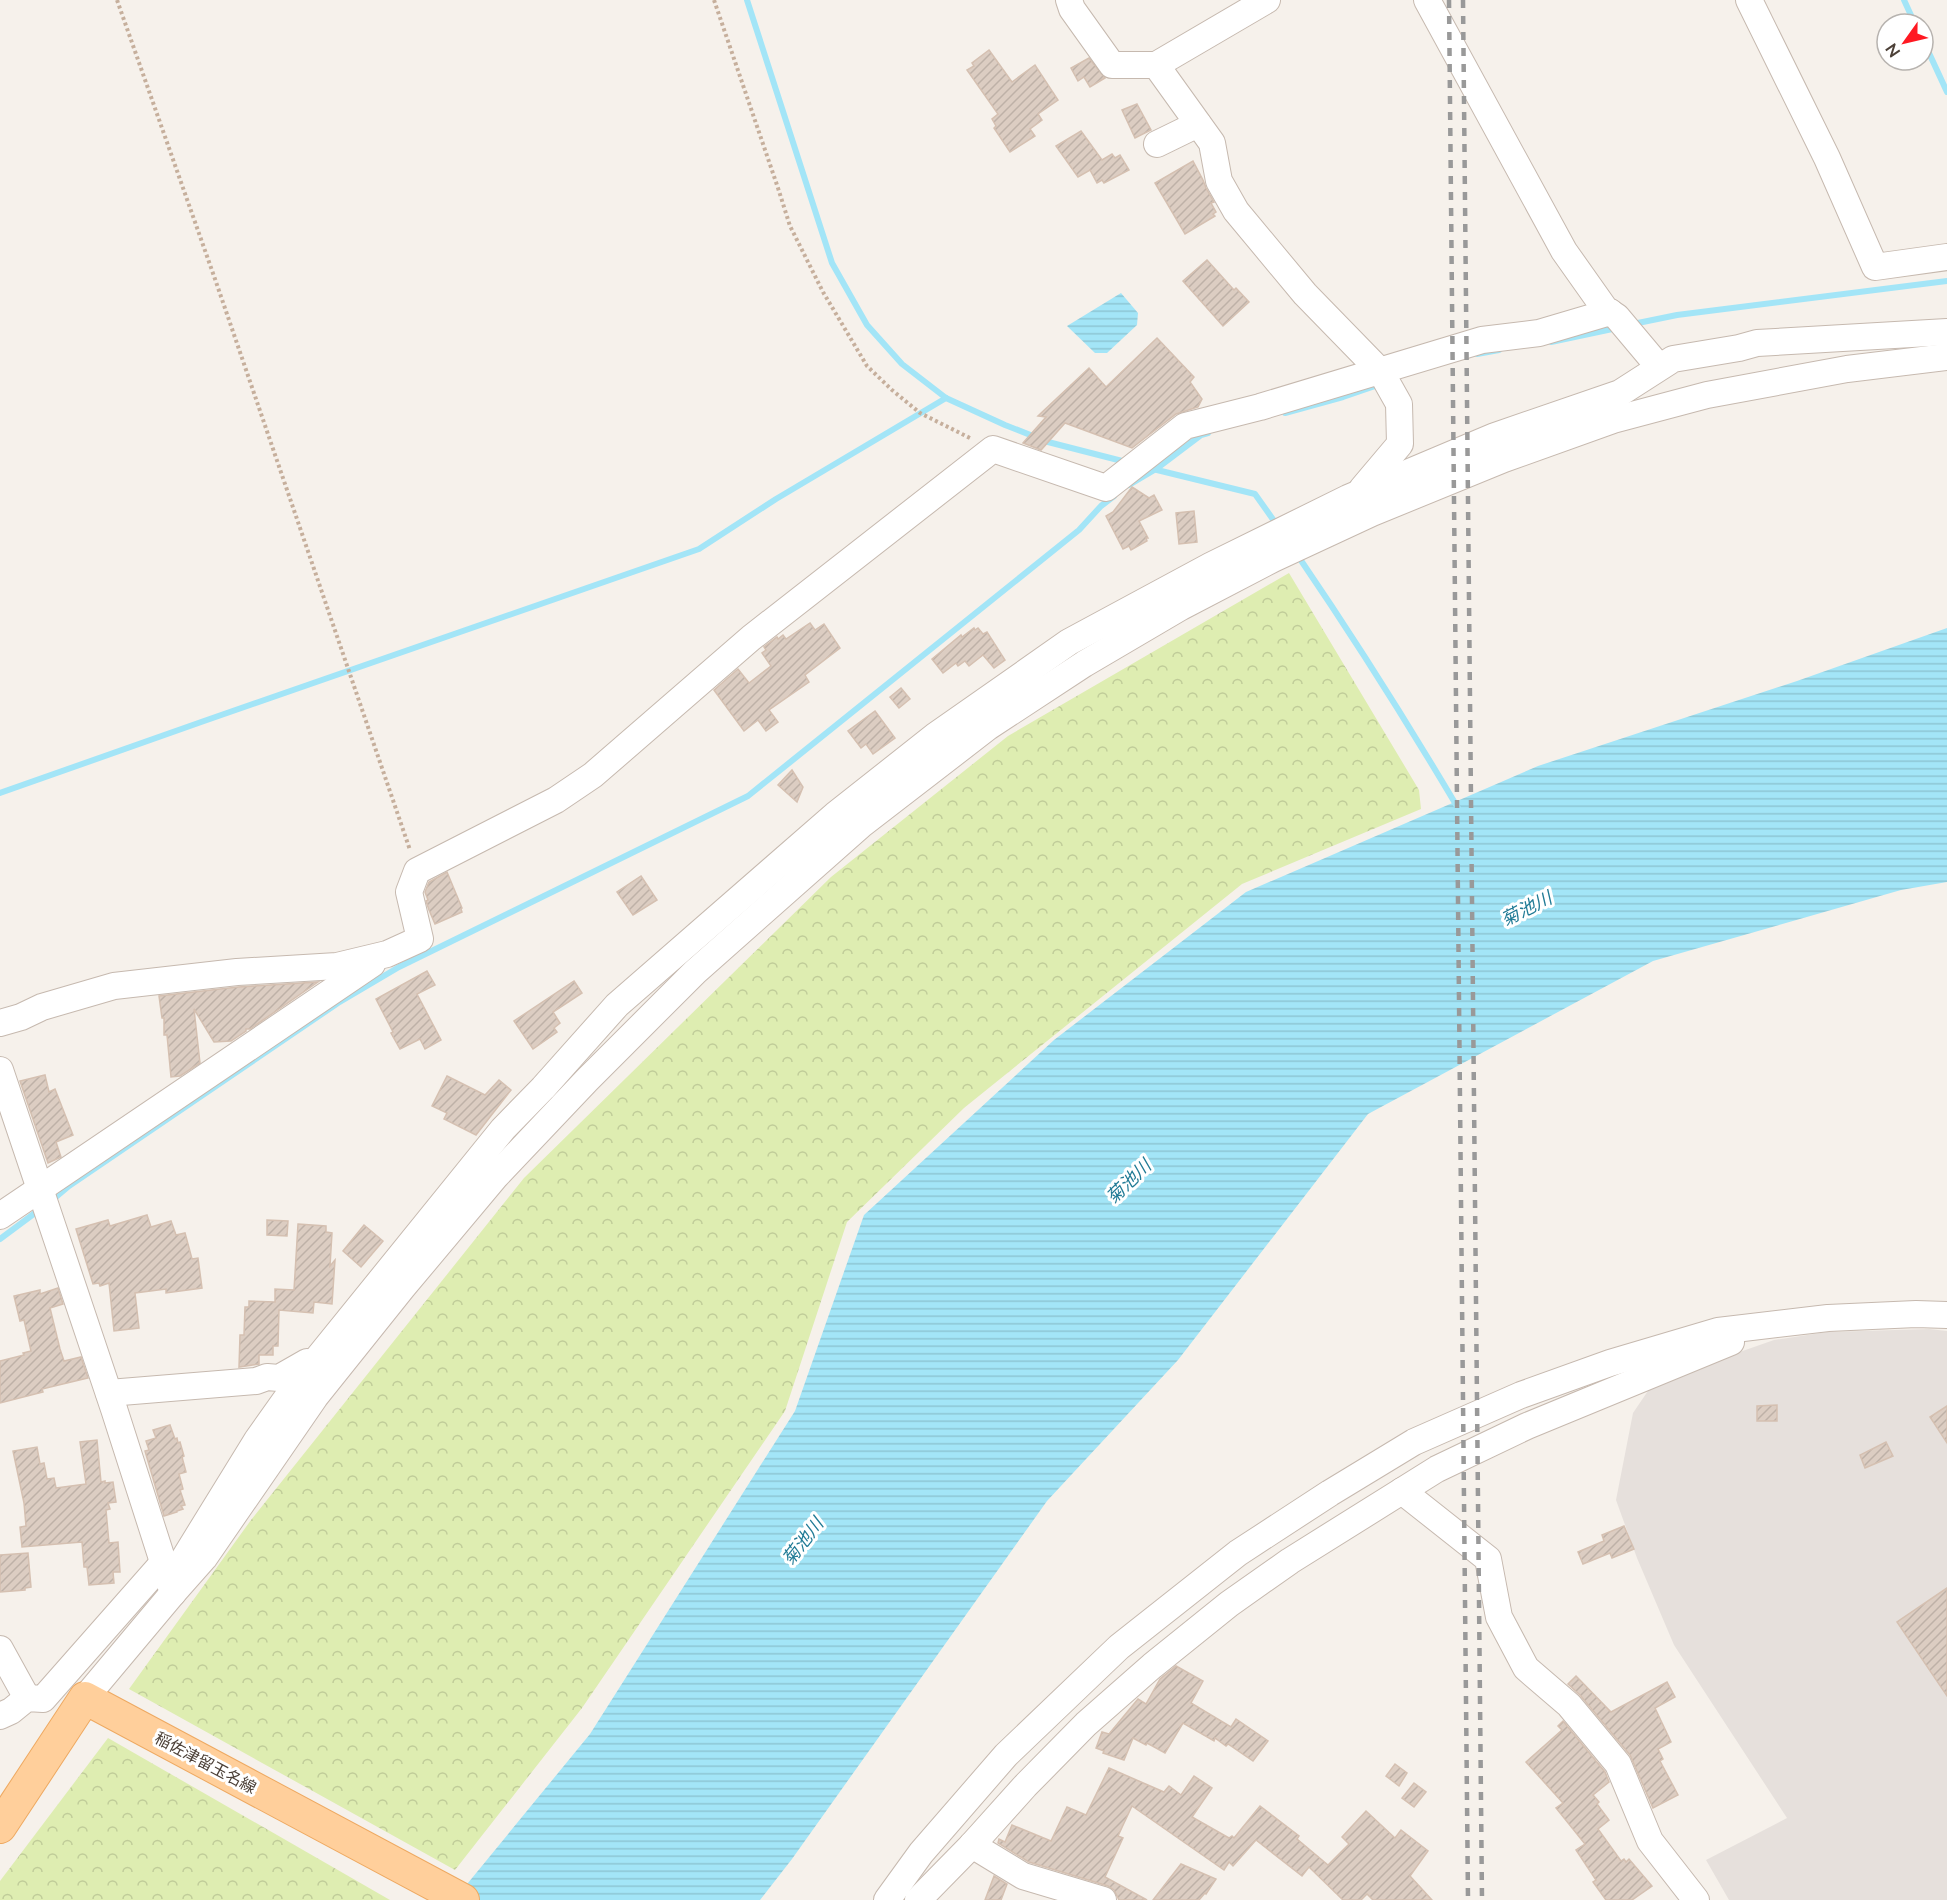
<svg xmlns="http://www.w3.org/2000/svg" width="1947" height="1900" font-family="Lato,'Noto Sans JP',sans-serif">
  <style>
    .industrial { fill: #e6e0dc }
    .forest { fill: url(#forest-crowns) }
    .water { fill: url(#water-rules) }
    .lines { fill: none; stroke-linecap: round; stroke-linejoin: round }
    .stream { stroke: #a3e5f7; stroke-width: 6 }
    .building { fill: url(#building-hatch); stroke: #d5c0b1; stroke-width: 1.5 }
    .minor-casing { stroke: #c6b9af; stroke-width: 28 }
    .major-casing { stroke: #eea961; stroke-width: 34 }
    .path { stroke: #c6af9c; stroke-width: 4; stroke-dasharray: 3 3; stroke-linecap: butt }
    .minor { stroke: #fff; stroke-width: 26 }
    .major { stroke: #ffcf9b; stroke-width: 32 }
    .rail { stroke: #999; stroke-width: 4.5; stroke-dasharray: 8 8; stroke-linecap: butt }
    .labels { text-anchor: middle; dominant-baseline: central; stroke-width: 6; stroke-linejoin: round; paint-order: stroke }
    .street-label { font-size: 16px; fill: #4c4037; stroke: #fff }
    .water-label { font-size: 18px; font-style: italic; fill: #217b96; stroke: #fff }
  </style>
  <defs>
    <pattern id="forest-crowns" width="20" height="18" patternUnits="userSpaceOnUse" patternTransform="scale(1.5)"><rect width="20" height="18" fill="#deedb1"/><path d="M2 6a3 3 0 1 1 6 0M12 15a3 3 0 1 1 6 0" fill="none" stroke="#c0cc99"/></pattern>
    <pattern id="water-rules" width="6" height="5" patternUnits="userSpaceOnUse" patternTransform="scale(1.5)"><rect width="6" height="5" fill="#a3e5f7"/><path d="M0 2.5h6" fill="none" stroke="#8ec6d4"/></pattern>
    <pattern id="building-hatch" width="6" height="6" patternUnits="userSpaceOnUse" patternTransform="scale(1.5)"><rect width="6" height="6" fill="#dccdc2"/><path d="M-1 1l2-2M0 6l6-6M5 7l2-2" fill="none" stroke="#beb1a7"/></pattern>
  </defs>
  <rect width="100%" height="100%" fill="#f6f1eb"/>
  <path class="industrial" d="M1929 1329 1947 1331V1900H1729L1706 1860 1787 1818 1674 1645 1637 1558 1616 1500 1633 1413 1654 1382 1774 1340 1827 1332Z"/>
  <g class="forest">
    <path d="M1289 573 1419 790 1421 809 1242 884 964 1108 847 1222 785 1411 582 1708 455 1870 129 1689 251 1520 524 1178 831 877 1008 736Z"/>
    <path d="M108 1738 390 1900H0V1881Z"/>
  </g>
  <g class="water">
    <path d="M1121 293 1138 313 1137 325 1107 353H1095L1067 326Z"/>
    <path d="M1947 628V882L1901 890 1653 961 1368 1114 1178 1360 1047 1501 792 1859 760 1900H454L590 1734 795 1411 864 1215 1054 1040 1246 892 1538 766 1797 681Z"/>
  </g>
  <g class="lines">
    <g class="stream">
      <path d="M747 0 832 263 867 325 902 364 946 398 1005 425 1048 442 1126 462"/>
      <path d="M1904 0 1915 24"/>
      <path d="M1923 40 1947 92"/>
      <path d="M1633 324 1677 315 1947 281"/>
      <path d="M1551 342 1617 328"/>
      <path d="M1477 354 1499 350"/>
      <path d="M1285 413 1343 397 1381 384"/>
      <path d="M1153 469 1255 494 1277 525"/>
      <path d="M1129 485 1156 469 1201 435 1208 433"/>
      <path d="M1298 556C1354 638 1407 722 1458 808"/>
      <path d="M0 793 204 721 699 549 776 499 946 398"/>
      <path d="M50 1202 69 1186 338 1003 399 967 748 796 1079 530 1101 506 1114 496"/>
      <path d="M0 1239 39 1210"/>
    </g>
  </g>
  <g class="building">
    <path d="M989 50 1012 82 1035 65 1058 100 1038 114 1042 120 1030 129 1035 136 1010 152 994 128 996 126 992 119 998 114 967 70 974 66 972 63Z"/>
    <path d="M1089 58 1105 78 1090 87 1084 77 1078 81 1071 68Z"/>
    <path d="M1137 104 1151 130 1135 138 1122 110Z"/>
    <path d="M1081 131 1102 160 1112 154 1115 158 1120 155 1129 170 1104 183 1102 180 1097 183 1090 170 1078 177 1056 146Z"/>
    <path d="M1193 161 1203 180 1206 188 1214 202 1211 203 1216 212 1213 214 1215 216 1185 234 1155 183Z"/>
    <path d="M1207 260 1234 290 1236 288 1249 302 1223 326 1183 281Z"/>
    <path d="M1157 338 1194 377 1190 382 1202 399 1198 407 1176 414 1132 448 1065 423 1041 450 1023 443 1046 417 1038 416 1089 368 1106 387Z"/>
    <path d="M1132 487 1149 498 1154 495 1162 510 1139 521 1148 538H1146L1147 541 1131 550 1129 546 1123 549 1106 516 1113 512Z"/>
    <path d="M1194 511 1197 542 1179 544 1176 513Z"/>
    <path d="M810 623 815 630 824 624 840 648 805 675 809 682 769 710 778 722 766 731 758 720 744 731 714 690 738 669 749 683 771 666 762 653 766 650 764 647 777 637 778 639 783 635 786 639Z"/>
    <path d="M974 628 975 630 978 628 983 634 987 632 1005 660 994 668 983 655 969 666 965 661 958 666 956 663 943 673 932 659 961 635 962 637Z"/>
    <path d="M901 688 910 699 899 708 890 697Z"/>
    <path d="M875 711 895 738 873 754 866 744 861 748 848 731Z"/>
    <path d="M792 770 803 787 797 802 778 785Z"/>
    <path d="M447 872 462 908 461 909 462 912 435 924 429 910 426 901 428 900 425 892 429 882Z"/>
    <path d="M641 876 657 900 633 915 617 892Z"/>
    <path d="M427 971 435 985 417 994 441 1040 425 1049 420 1039 400 1049 391 1033 393 1032 376 999Z"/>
    <path d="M574 981 582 993 553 1012 560 1023 554 1028 557 1032 533 1049 514 1021Z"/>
    <path d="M318 982 250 1029H246V1031L231 1041 214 1042 194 1009 200 1063 180 1076 171 1077 167 1035H164V1018H162L159 996 238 987Z"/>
    <path d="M45 1075 49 1092 55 1089 73 1135 56 1142 61 1157 48 1163 20 1081Z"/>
    <path d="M447 1076 485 1095 499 1080 511 1090 476 1135 444 1119 447 1113 432 1106Z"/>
    <path d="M147 1215 151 1227 171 1221 176 1235 185 1233 192 1259 198 1258 202 1288 166 1293V1289L135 1293 139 1328 114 1331 109 1283 100 1286 99 1283 93 1284 76 1229 108 1220 110 1226Z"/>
    <path d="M267 1220 288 1221 287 1236 267 1235Z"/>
    <path d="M298 1224 326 1226V1232L332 1233 330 1266 335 1260 332 1304 314 1302 313 1313 279 1310 278 1346H273V1355H259V1364L239 1367 240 1335H244L245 1307H249V1301L275 1302V1289L294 1290Z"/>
    <path d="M364 1225 383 1241 361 1267 343 1251Z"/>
    <path d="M58 1288 63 1304 50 1308 60 1349 64 1361 81 1357 88 1378 42 1389 43 1392 0 1403V1361L24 1355 23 1353 31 1351 24 1320 20 1321 14 1296 40 1290V1294Z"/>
    <path d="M1777 1405V1421H1757V1406Z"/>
    <path d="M1947 1406V1443L1930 1417Z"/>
    <path d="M170 1425 175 1439 177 1438 178 1443 180 1442 184 1456 182 1457 186 1472 179 1474 183 1489 180 1490 185 1505 181 1506 183 1509 177 1511V1512L164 1516 145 1451 149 1450 146 1441 156 1438 153 1430Z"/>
    <path d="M97 1440 101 1482 105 1481V1483L113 1482 116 1502 108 1503 110 1509 106 1510 109 1543 118 1542 120 1572H113L114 1583 89 1585 87 1567H84L82 1542 22 1547 20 1527 26 1526 24 1503 13 1451 37 1447 40 1464 44 1463 47 1479 54 1478 56 1488 86 1484 80 1442Z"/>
    <path d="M1886 1442 1893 1456 1865 1468 1860 1455Z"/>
    <path d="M1624 1526 1634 1549 1612 1558 1610 1553 1583 1564 1578 1552 1604 1541 1602 1535Z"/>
    <path d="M28 1553 31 1587 25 1588V1590L0 1592V1555Z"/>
    <path d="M1947 1588V1696L1897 1622Z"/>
    <path d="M1176 1666 1203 1681 1191 1703 1231 1727 1236 1719 1268 1741 1253 1761 1228 1744 1226 1746 1215 1738 1214 1741 1183 1723 1165 1753 1147 1743 1146 1745 1133 1738 1124 1760 1103 1753 1104 1751 1096 1748 1102 1732 1109 1734 1138 1699 1146 1704 1160 1679Z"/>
    <path d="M1576 1676 1611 1712 1667 1682 1675 1697 1655 1708 1671 1742 1658 1749 1663 1759 1660 1761 1678 1795 1653 1808 1630 1755 1580 1695 1568 1684Z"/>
    <path d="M1563 1721 1605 1772 1609 1782 1593 1795 1599 1802 1597 1804 1609 1820 1598 1829 1621 1861 1624 1859 1626 1862 1629 1859 1652 1886 1632 1900H1606L1593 1882 1596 1880 1576 1850 1585 1844 1556 1808 1563 1803 1526 1762 1562 1730 1558 1726Z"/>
    <path d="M1395 1764 1407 1773 1399 1786 1386 1776Z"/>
    <path d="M1109 1768 1164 1792 1169 1786 1181 1795 1194 1776 1212 1788 1192 1817 1229 1838 1232 1836 1234 1838 1260 1806 1299 1836 1297 1839 1328 1865 1349 1844 1342 1837 1366 1811 1395 1838 1401 1830 1428 1851 1410 1876 1432 1900H1373L1367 1894 1361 1900H1343L1309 1867 1302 1876 1256 1840 1233 1866 1229 1862 1224 1870 1132 1806 1118 1836 1123 1838 1105 1877 1147 1900H1119L1114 1890 1108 1886 1029 1862 998 1843 999 1839 1005 1842 1012 1825 1051 1841 1067 1807 1086 1815Z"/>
    <path d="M1414 1783 1426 1792 1414 1807 1402 1798Z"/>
    <path d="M1181 1864 1216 1879 1206 1894 1205 1893 1199 1900H1153Z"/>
    <path d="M994 1876 1007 1884 1001 1900H985Z"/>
  </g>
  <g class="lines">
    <defs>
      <g id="minor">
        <path d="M1069 0 1072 9 1112 65H1156L1267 0"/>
        <path d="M1427 0 1564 251 1605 309 1617 317 1659 367"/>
        <path d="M1749 0 1827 158 1875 267 1947 257"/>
        <path d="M1156 65 1212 143 1219 181 1236 211 1305 294 1381 372 1399 404 1400 444 1362 489"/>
        <path d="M1157 144 1198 124"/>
        <path d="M0 1023 21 1017 42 1007 114 986 237 972 337 966 387 954 420 939 409 892 417 871 556 800 593 775 751 638 993 449 1106 488 1185 426 1260 407 1482 340 1539 333 1610 312"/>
        <path d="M0 1070 114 1409 173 1593"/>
        <path d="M0 1216 372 964"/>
        <path d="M109 1393 256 1381 267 1377 279 1378 307 1362"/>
        <path d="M1402 1491 1488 1559 1499 1617 1526 1668 1569 1705 1618 1764 1650 1841 1696 1900"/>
        <path d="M180 1565 257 1440 296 1385 503 1129 543 1088 617 1005 835 815 935 736 1069 642 1210 566 1348 498 1495 436 1620 393 1673 359 1739 348 1757 343 1947 332"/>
        <path d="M0 1649 27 1698"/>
        <path d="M85 1698 173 1593 204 1558 315 1397 403 1287 496 1176 587 1080 695 972 861 825 988 727 1084 664 1181 607 1273 559 1372 513 1504 459 1613 420 1707 395 1847 369 1947 357"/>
        <path d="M0 1716 11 1711 27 1698 43 1699 162 1564"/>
        <path d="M972 1845 1023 1876 1103 1900"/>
        <path d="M887 1900 921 1853 1006 1755 1119 1647 1238 1553 1330 1493 1414 1442 1521 1395 1610 1363 1718 1331 1828 1318 1916 1314 1947 1315"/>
        <path d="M918 1900 972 1845 1025 1786 1086 1724 1152 1666 1229 1604 1290 1561 1437 1469 1527 1426 1731 1342"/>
      </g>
      <path id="major" d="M0 1827 85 1698 463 1900"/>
    </defs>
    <use href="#minor" class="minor-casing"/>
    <use href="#major" class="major-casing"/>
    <g class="path">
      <path d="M117 0 215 279 410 850"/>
      <path d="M714 0 778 188 790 226 823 292 867 366 892 390 920 413 972 439"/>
    </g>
    <use href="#minor" class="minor"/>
    <use href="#major" class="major"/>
    <g class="rail">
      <path d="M1449 0 1468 1900"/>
      <path d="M1463 0 1482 1900"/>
    </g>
  </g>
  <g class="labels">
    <g class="street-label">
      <text transform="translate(206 1762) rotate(28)">稲佐津留玉名線</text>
    </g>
    <g class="water-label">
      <text transform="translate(1526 908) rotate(-27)">菊池川</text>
      <text transform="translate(1128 1181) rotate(-44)">菊池川</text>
      <text transform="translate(802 1541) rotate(-52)">菊池川</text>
    </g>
  </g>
  <g transform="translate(1905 42) rotate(236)"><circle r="28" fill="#ffffff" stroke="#b7b3af" stroke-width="1.5"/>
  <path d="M0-4.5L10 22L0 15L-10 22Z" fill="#ff1922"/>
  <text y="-9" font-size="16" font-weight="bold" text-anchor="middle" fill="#4c4037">N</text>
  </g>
</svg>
